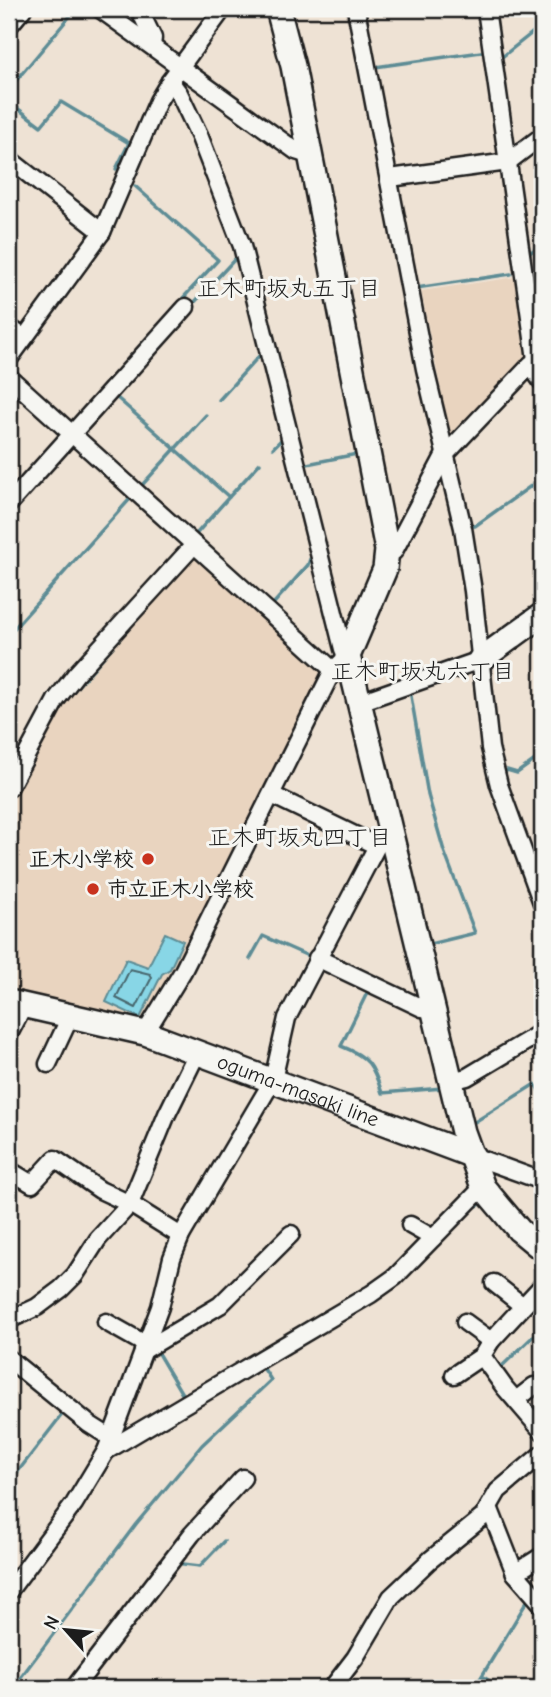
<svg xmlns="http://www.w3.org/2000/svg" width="551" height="1697" font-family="'Comic Neue','Klee One',sans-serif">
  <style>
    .built { fill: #e9d4bf }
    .water { fill: #88d6e6; stroke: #5d8c95; stroke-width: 2 }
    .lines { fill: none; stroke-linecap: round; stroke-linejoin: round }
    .shore { stroke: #47666d; stroke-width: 2 }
    .stream { stroke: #5d8c95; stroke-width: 3.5 }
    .street-casing { stroke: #1c1c1c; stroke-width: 21 }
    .secondary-casing { stroke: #1c1c1c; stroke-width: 28 }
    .street { stroke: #f6f6f2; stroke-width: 16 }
    .secondary { stroke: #f6f6f2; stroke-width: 23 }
    .poi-dot { fill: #c8321e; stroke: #f6f6f2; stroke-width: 2.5 }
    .labels { text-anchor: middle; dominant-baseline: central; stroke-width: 6; stroke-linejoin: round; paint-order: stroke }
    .poi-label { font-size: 21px; font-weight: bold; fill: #1c1c1c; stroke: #f6f6f2; text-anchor: end }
    .street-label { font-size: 21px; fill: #1c1c1c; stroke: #f6f6f2 }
    .neighbourhood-label { font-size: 23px; fill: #1c1c1c; stroke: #f6f6f2 }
  </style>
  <rect width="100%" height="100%" fill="#eee2d4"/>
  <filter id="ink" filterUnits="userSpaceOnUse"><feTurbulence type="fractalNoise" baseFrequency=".0143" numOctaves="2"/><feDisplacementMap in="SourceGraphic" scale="14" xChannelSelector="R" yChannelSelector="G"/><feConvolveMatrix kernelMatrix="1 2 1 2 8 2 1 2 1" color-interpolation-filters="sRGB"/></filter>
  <g filter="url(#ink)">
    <g class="built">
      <path d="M517 277 528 355 450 436 421 291Z"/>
      <path d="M194 553 326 674 174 974 143 1023 9 991V798L63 699Z"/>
    </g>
    <path class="water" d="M165 933 183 941 170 969 162 974 140 1018 106 1002 126 959 148 967Z"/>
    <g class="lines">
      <path class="shore" d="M130 969 150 974 152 977 136 1008 116 998Z"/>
      <g class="stream">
        <path d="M497 61 542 25"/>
        <path d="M375 67 481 52"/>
        <path d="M9 89 76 9"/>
        <path d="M9 102 41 126 61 102 129 143 116 169"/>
        <path d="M9 117 16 108"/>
        <path d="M135 186 218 260 183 298"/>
        <path d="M527 255 542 244"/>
        <path d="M416 288 511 274"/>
        <path d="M191 306 235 259"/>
        <path d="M115 396 229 497 197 533"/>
        <path d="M219 400 259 356"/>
        <path d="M273 448 281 440"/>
        <path d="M302 465 357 454"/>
        <path d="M143 484 206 415"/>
        <path d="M229 497 260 463"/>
        <path d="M469 526H475L542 478"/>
        <path d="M228 585 262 617"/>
        <path d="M274 603 308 565 310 559"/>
        <path d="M9 634 129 500"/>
        <path d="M69 696 159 594"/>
        <path d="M411 696 428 795 444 851 475 933 430 944"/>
        <path d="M503 773 507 770 517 773 542 755"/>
        <path d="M250 959 263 936 308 956"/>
        <path d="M367 993 341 1046C369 1057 373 1065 382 1093L443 1088"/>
        <path d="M473 1123 535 1084 542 1095"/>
        <path d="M471 1208 479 1205"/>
        <path d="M156 1350 185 1399"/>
        <path d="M501 1367 542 1328"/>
        <path d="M9 1483 64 1412"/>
        <path d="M175 1563 200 1566 224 1541"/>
        <path d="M482 1676 529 1598"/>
        <path d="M15 1685 136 1524 202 1445 271 1380 262 1366"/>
        <path d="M474 1688 482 1676 500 1688"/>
      </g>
      <defs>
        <g id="street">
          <path d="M100 9 296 151 309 155"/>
          <path d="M139 9 153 38 152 46"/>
          <path d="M356 9 425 369 463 528 473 591 490 748 499 785 542 903"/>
          <path d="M486 9 536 359"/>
          <path d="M9 26 23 9"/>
          <path d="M9 159 102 232"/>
          <path d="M390 178 508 162 542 136"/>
          <path d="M9 327 24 338"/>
          <path d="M9 359 102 232 158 101 170 81 223 9"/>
          <path d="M530 365 542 382"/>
          <path d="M9 377 333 670"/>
          <path d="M9 504 186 307"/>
          <path d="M387 550 394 551 444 456 542 353"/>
          <path d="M360 702 480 660"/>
          <path d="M9 788 56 700 76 674 194 545"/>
          <path d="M272 795 377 846"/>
          <path d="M317 958 422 1008 433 1009"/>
          <path d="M145 1033 183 971 333 670 348 656 343 649 242 246 199 135 179 93 170 81"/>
          <path d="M9 1034 25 1004"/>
          <path d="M48 1064 71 1015"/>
          <path d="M451 1081 467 1077 542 1032"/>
          <path d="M473 1156 542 1181"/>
          <path d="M9 1170 32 1184 55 1159 100 1190 130 1204 181 1236"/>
          <path d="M410 1225 433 1238"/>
          <path d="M494 1283 523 1306"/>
          <path d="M542 1286 491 1341 482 1356 505 1388 542 1431"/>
          <path d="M9 1320 37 1307 61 1289 75 1275 98 1239 130 1204 167 1114 197 1053"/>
          <path d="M106 1322 145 1344"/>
          <path d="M465 1322 491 1341"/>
          <path d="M143 1351 220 1305 291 1234"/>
          <path d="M9 1359 89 1424 111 1438"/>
          <path d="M454 1375 482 1356"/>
          <path d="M516 1400 534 1386"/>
          <path d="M106 1451 371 1294 395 1277 483 1187"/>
          <path d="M489 1507 515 1573 542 1604"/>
          <path d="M515 1573 542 1556"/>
          <path d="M9 1591 74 1504 106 1451 160 1307 172 1258 181 1236 273 1080 287 1018 377 846 386 830 389 828"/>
          <path d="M9 1685 12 1688"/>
          <path d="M74 1688 192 1534 243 1478"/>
          <path d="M332 1688 355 1658 391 1597 430 1560 483 1517 498 1491 542 1454"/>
        </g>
        <g id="secondary">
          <path d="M278 9 293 66 387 550 385 569 348 656 463 1132 483 1187 519 1230 542 1249"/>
          <path d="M480 660 542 615"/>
          <path id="s1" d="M9 1002 145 1033 473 1156"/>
        </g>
      </defs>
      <use href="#street" class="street-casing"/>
      <use href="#secondary" class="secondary-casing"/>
      <use href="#street" class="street"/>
      <use href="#secondary" class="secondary"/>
    </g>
  </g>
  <g class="poi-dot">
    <circle cx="148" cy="859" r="7"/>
    <circle cx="93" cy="889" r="7"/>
  </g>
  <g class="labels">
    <g class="poi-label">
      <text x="134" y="859">正木小学校</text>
      <text x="107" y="889" text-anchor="start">市立正木小学校</text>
    </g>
    <g class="street-label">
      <text stroke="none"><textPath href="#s1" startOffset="303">oguma-masaki line</textPath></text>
    </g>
    <g class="neighbourhood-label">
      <text x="289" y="288">正木町坂丸五丁目</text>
      <text x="423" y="671">正木町坂丸六丁目</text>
      <text x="300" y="837">正木町坂丸四丁目</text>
    </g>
  </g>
  <rect width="551" height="1697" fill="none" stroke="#f6f6f2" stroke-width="35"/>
  <rect x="18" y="18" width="516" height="1662" fill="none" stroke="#1c1c1c" stroke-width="2.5" filter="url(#ink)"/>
  <g transform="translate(66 1630) rotate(297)" stroke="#f6f6f2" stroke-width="5" paint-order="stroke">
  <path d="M0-5L12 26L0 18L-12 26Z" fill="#1c1c1c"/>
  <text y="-10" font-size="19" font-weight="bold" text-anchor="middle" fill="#1c1c1c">N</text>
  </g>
</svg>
